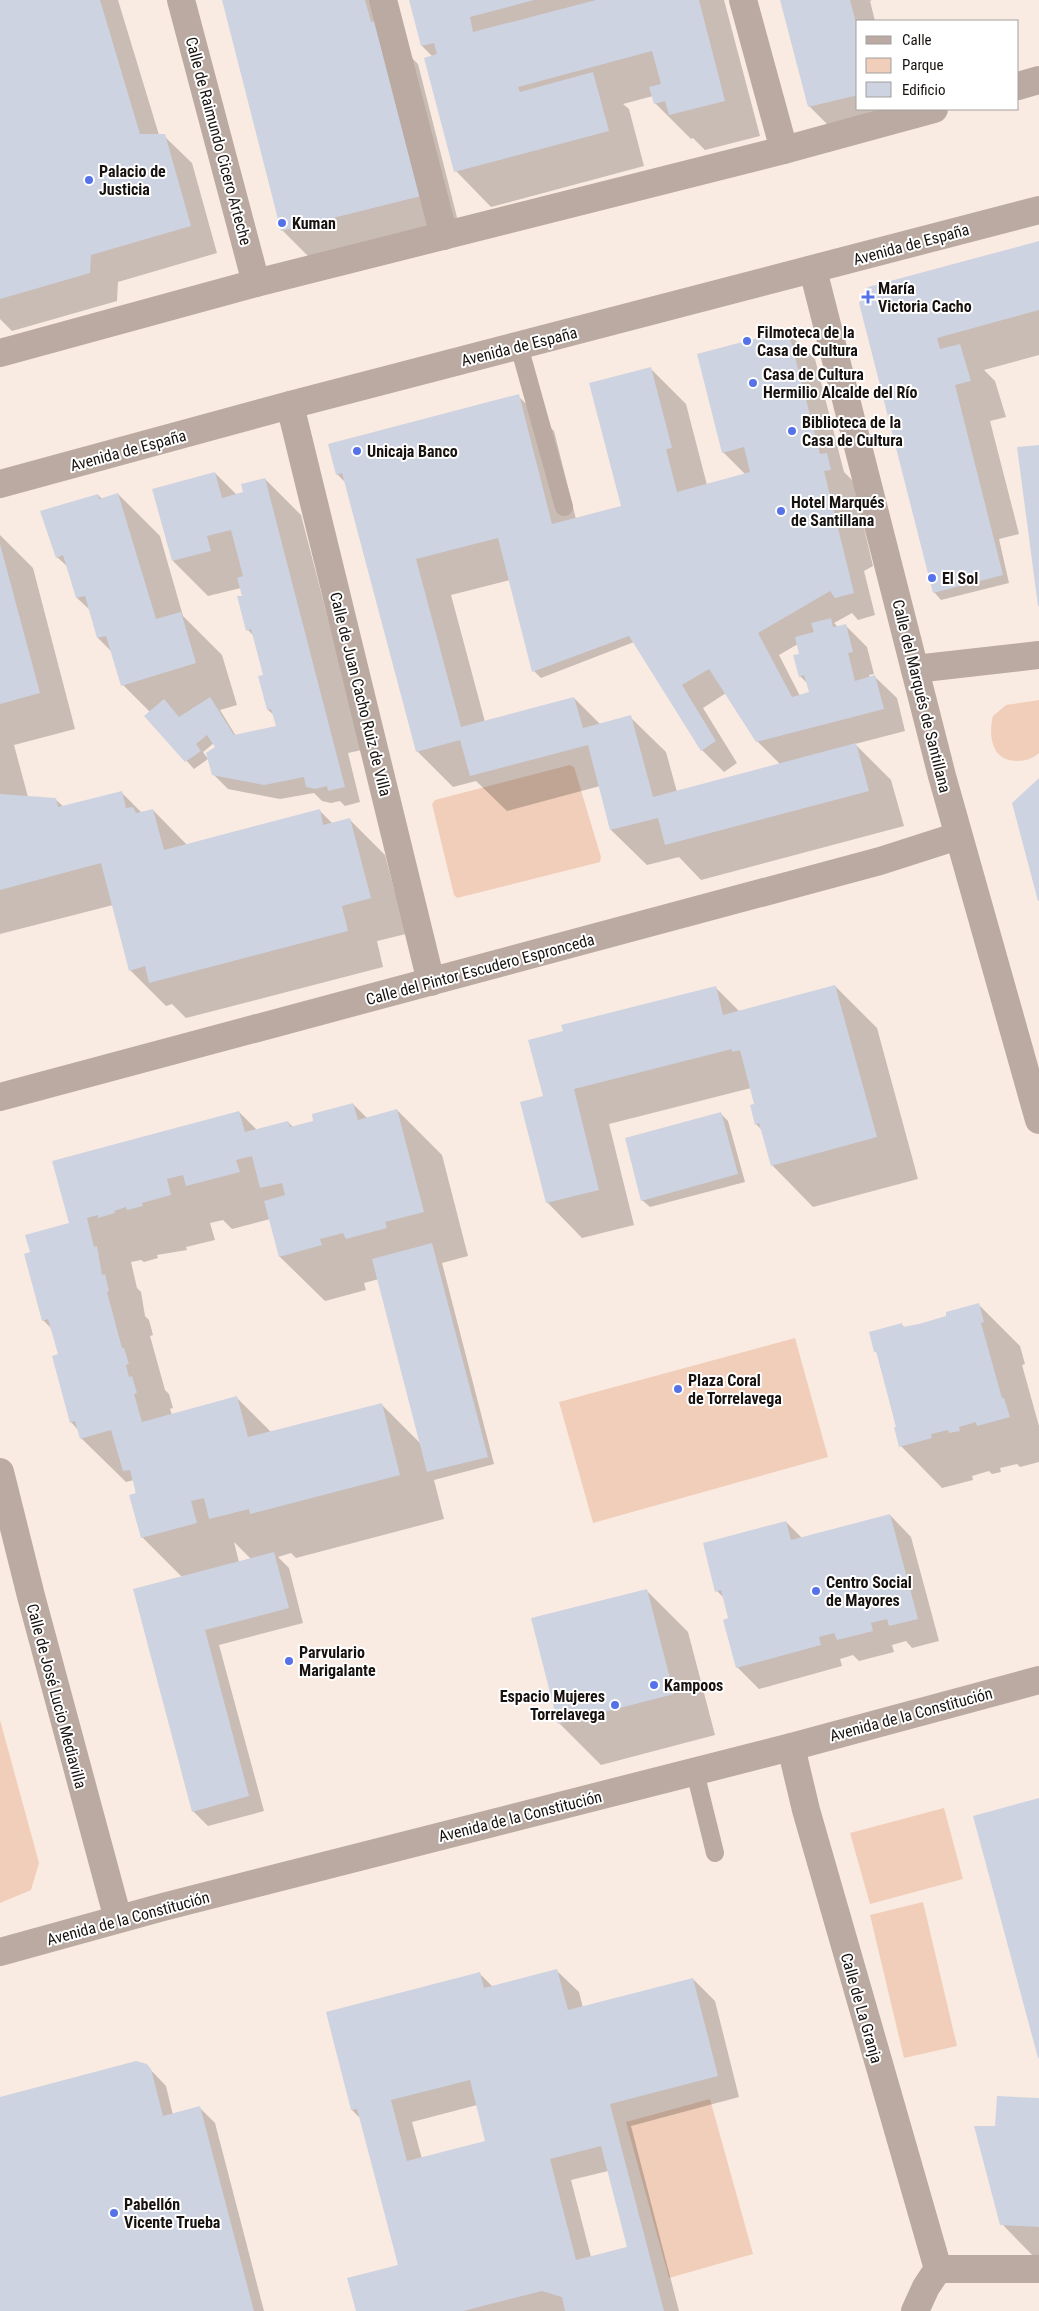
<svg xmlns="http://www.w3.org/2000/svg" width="1039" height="2311" viewBox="0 0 1039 2311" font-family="'Roboto Condensed',sans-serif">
  <rect width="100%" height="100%" fill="#faebe2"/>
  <g fill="#f1ceb9">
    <path d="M1039 700V753C1029 763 1005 765 996 751 990 741 990 727 993 716L1006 705Z"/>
    <path d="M570 765 574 767 601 857 600 862 457 898 454 895 432 804 435 800Z"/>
    <path d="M795 1338 828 1457 593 1523 559 1402Z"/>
    <path d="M0 1720 39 1863 31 1890 0 1903Z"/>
    <path d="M944 1808 963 1879 870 1904 850 1833Z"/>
    <path d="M923 1902 957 2046 904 2058 870 1915Z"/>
    <path d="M710 2099 753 2254 669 2278 626 2122Z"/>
  </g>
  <g fill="#0003" fill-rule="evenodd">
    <path d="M0 0H118L159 135 164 136 192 163 217 253 118 282 117 301 12 331 0 319Z"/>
    <path d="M223 0H395L409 55 418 64 462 237 324 272 282 230Z"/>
    <path d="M411 0H724L760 136 705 150 693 138 691 139 655 103 653 96 623 104 629 109 644 166 491 207 456 171 433 57 422 46Z"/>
    <path d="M782 0H872L870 1 875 21H858V109H898L837 134 810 107Z"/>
    <path d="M1039 243V355L984 370 995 381 1006 417 990 421 1019 534 999 539 1009 583 941 600 934 592 877 364Z"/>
    <path d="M787 332 815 359 844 472 862 490 866 505 859 507 873 566 864 571 875 615 858 620 852 613 834 623 838 627 845 625 867 647 874 674 869 675 870 678 875 677 897 698 905 731 855 744 891 780 904 826 701 880 679 857 647 865 611 830 600 786 507 811 476 781 453 787 417 751 346 483 337 474 518 396 554 431 576 519 624 507 650 368 686 404 707 485 746 475 723 452ZM510 580 534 671 541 678 634 642 702 750 724 772 737 763 703 708 726 693 757 741 780 764 677 792 666 752 630 717 601 725 574 698 485 722 451 595ZM798 644 800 655V676L808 684 810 693 800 696 779 655Z"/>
    <path d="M215 473 237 495 245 493 265 479 301 515 362 750 348 753 360 802 345 806 340 801 331 803 322 801 314 793 280 799 228 789 213 774 217 747 214 743 203 752 208 759 194 769 146 716 150 712 123 685 112 652 98 638 90 610 77 598 69 568 57 557 98 495 102 499 118 494 160 536 183 616 222 655 237 705 220 710 236 736 278 727 275 716 268 710 264 675 254 636 248 630 241 588 208 596 173 561Z"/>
    <path d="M0 535 33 568 75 729 14 745 28 797 55 799 64 807 121 792 142 813 153 810 187 845 319 810 333 824 349 819 385 855 406 934 377 941 383 967 186 1018 172 1004 166 1006 130 970 113 905 0 934Z"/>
    <path d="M835 986 877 1028 918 1179 813 1207 772 1165 763 1131 756 1124 755 1105 751 1088 609 1124 634 1225 582 1238 547 1202 544 1097 715 987 740 1012Z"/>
    <path d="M353 1104 367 1118 397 1110 442 1155 468 1256 442 1263 494 1464 434 1480 444 1519 296 1558 291 1553 278 1557 289 1568 303 1623 219 1645 264 1811 208 1826 193 1811 182 1577 142 1537 134 1480 126 1482 81 1438 79 1431 71 1422 59 1355 52 1329 43 1320 31 1253 71 1224 239 1112 257 1130 288 1122 293 1127 315 1121ZM270 1219 280 1257 325 1301 366 1290 364 1283 379 1279 421 1444 382 1405 272 1433 236 1397 172 1415 170 1409 173 1408 169 1394 165 1390 150 1336 153 1335 149 1320 145 1316 141 1292 137 1288 131 1262 141 1260 144 1262 158 1258 157 1255 187 1250 186 1247 215 1240 210 1223 223 1220 232 1229ZM234 1542 251 1559 239 1562Z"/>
    <path d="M721 1114 728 1121 745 1182 650 1207 642 1200Z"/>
    <path d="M978 1304 1020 1346 1025 1364 1022 1365 1039 1426V1462L1020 1467 1017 1464 1000 1468 1001 1472 992 1474 989 1471 972 1476 973 1480 942 1488 901 1446 898 1427 878 1354 875 1351 901 1324 905 1328 948 1317Z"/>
    <path d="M890 1515 911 1537 939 1641 912 1648 906 1641 892 1645 894 1652 859 1661 853 1655 840 1659 842 1666 759 1689 737 1667 730 1619 724 1598 717 1591 786 1522 802 1538Z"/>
    <path d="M646 1590 688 1632 715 1735 601 1765 559 1723Z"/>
    <path d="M557 1971 579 1992 583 2008 693 1979 715 2001 739 2097 631 2126 679 2311H357L399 2266 361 2119 352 2110 327 2013 479 1973 493 1987ZM477 2105 487 2142 422 2159 412 2122ZM608 2171 628 2247 591 2257 571 2180Z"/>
    <path d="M146 2065 166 2086 173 2115 200 2108 215 2123 264 2311H0V2100Z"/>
    <path d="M1039 2100V2262L1002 2224 996 2128Z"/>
  </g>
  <g fill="#ced3e1" fill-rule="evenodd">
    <path d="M0 0H100L140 134H165L191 226 91 255 90 273 0 299Z"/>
    <path d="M222 0H365L371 22 377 21 421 196 281 231Z"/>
    <path d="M409 0H534L470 17 473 32 596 0H699L725 101 669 115 665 101 654 104 649 87 661 84 652 51 518 87 520 92 593 72 609 131 454 172 424 58 437 54 434 43 421 46Z"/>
    <path d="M780 0H850L858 30V95L808 107Z"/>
    <path d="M1039 241V310L937 338 940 349 960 344 971 381 955 385 1003 575 933 593 859 303 868 287Z"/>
    <path d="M788 330 820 454 827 453 831 470 824 471 854 593 835 598 830 591 758 633 792 697 809 692 804 675 799 677 793 655 799 654 795 637 814 632 811 623 831 618 833 627 846 624 853 652 848 653 855 681 875 675 884 709 756 742 709 669 682 685 716 741 701 751 629 636 532 672 498 538 416 559 461 727 574 697 583 728 631 715 653 797 856 743 869 791 665 845 658 818 610 830 588 745 470 776 460 740 416 752 342 473 336 475 328 444 519 394 552 524 621 506 589 383 651 367 672 448 666 449 677 492 750 472 744 447 722 453 697 354Z"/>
    <path d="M1039 445V606H1038L1017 447Z"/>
    <path d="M215 472 222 498 243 492 241 484 265 478 345 787 328 791 327 786 315 789 306 787 304 777 264 785 212 775 206 753 215 747 207 735 196 744 201 751 185 762 144 716 164 699 179 717 210 697 234 735 276 726 271 709 267 710 258 676 263 675 251 629 246 631 237 596H242L237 578 243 576 231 530 207 536 211 551 172 561 152 489Z"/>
    <path d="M118 493 156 619 181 612 196 663 121 686 106 636 97 638 85 596 76 598 63 555 56 558 40 511 98 494 99 499Z"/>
    <path d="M0 544 40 693 0 704Z"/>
    <path d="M1039 778V901H1038L1012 803Z"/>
    <path d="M122 791 126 808 133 807 136 813 153 809 164 850 320 809 323 825 350 818 371 898 342 906 348 931 149 983 145 966 129 971 101 863 0 890V794L56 798 58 807Z"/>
    <path d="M835 985 877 1137 771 1166 759 1123 755 1125 750 1105 754 1104 740 1050 732 1052V1049L574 1089 599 1190 546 1203 520 1102 543 1096 528 1040 563 1031 561 1025 716 986 723 1015Z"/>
    <path d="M353 1103 358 1120 397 1109 424 1212 385 1222 387 1228 346 1239 343 1233 320 1239 322 1245 279 1257 264 1201 285 1195 282 1183 260 1188 252 1156 236 1160 240 1172 186 1186 183 1175 167 1179 171 1195 142 1203 143 1206 127 1210 126 1207 114 1211 115 1213 98 1218V1215L87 1218 94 1247 97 1246 102 1275 105 1274 109 1291 107 1292 122 1348H124L129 1364 126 1365 129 1377 132 1376 137 1393 134 1394 142 1422 237 1396 248 1437 382 1403 400 1475 250 1514 249 1509 209 1519 204 1498 191 1501 197 1523 141 1538 129 1495 136 1493 130 1470 123 1471 111 1430 80 1439 75 1421 70 1423 52 1356 58 1354 48 1319 42 1321 24 1254 30 1252 25 1235 69 1223 52 1161 239 1111 245 1132 288 1121 290 1127 313 1121 312 1114Z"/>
    <path d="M721 1112 738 1174 641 1201 625 1138Z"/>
    <path d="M432 1243 488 1457 427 1472 372 1259Z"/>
    <path d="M979 1303 984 1322 981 1323 1002 1398H1004L1010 1417 977 1426 976 1422 959 1427 960 1431 949 1433 948 1430 931 1434 932 1438 899 1447 894 1427H896L876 1351 874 1352 869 1332 902 1323 903 1327 919 1324 946 1316V1312Z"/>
    <path d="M890 1514 918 1619 889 1626 887 1619 871 1623 873 1631 837 1640 834 1633 819 1637 821 1645 736 1668 723 1620 728 1618 721 1590 715 1592 703 1543 786 1521 791 1540Z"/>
    <path d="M274 1552 289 1608 205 1630 249 1796 192 1812 133 1589Z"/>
    <path d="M647 1589 674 1694 558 1724 531 1618Z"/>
    <path d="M1039 1798V2058H1038L973 1816Z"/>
    <path d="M557 1969 568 2010 693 1978 718 2076 610 2104 664 2311H565L562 2297 542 2291 463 2311H356L347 2278 398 2265 357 2109 351 2110 326 2012 480 1972 484 1988ZM470 2080 485 2141 407 2161 391 2100ZM601 2146 627 2247 576 2260 550 2159Z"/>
    <path d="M136 2061 147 2064 151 2069 163 2116 200 2106 254 2311H0V2097Z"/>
    <path d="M997 2096 1039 2098V2227L1000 2225 974 2126H995Z"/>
  </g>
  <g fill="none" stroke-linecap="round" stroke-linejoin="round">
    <g stroke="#baaaa1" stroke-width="18">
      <path d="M519 346 564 507"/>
      <path d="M695 1772 715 1853"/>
    </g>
    <g stroke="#baaaa1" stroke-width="28">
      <path d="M181 0 256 283"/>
      <path d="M383 0 444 236"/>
      <path d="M743 0 784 150"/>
      <path d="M1018 86 1039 80"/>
      <path d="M813 270 942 776 1039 1120"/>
      <path d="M0 353 256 283 784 150 934 109"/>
      <path d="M290 405 431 982"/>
      <path d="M0 484 290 405 1039 210"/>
      <path d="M915 669 1039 655"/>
      <path d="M0 1097 880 861 958 836"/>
      <path d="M0 1472 31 1596 118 1919"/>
      <path d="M791 1747 806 1810 938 2269"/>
      <path d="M0 1952 163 1907 791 1747 1039 1680"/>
      <path d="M938 2269H1039"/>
      <path d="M915 2311 926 2287 938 2269"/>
    </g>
  </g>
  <g fill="#5672e8" stroke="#fff" stroke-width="2">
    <circle cx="89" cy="180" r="5"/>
    <circle cx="282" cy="223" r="5"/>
    <path d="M865.5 289.5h5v5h5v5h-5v5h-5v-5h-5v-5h5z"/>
    <circle cx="747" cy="341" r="5"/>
    <circle cx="753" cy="383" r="5"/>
    <circle cx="792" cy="431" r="5"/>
    <circle cx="357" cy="451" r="5"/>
    <circle cx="781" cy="511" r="5"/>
    <circle cx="932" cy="578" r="5"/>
    <circle cx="678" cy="1389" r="5"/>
    <circle cx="816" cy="1591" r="5"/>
    <circle cx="289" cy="1661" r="5"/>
    <circle cx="654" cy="1685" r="5"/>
    <circle cx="615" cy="1705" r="5"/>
    <circle cx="114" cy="2213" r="5"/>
  </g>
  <g text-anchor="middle" stroke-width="4" stroke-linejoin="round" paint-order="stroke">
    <g font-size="16" fill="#17120f" stroke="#fff">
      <text transform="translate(219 141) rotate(75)" y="6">Calle de Raimundo Cicero Arteche</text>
      <text transform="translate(911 244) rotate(-15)" y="6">Avenida de España</text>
      <text transform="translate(519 346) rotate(-14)" y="6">Avenida de España</text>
      <text transform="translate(128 450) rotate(-15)" y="6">Avenida de España</text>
      <text transform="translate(361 694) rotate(76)" y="6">Calle de Juan Cacho Ruiz de Villa</text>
      <text transform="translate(922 696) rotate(76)" y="6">Calle del Marqués de Santillana</text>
      <text transform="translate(480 969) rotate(-15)" y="6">Calle del Pintor Escudero Espronceda</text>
      <text transform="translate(57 1696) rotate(75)" y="6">Calle de José Lucio Mediavilla</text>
      <text transform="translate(911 1714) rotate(-15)" y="6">Avenida de la Constitución</text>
      <text transform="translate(520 1816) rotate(-14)" y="6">Avenida de la Constitución</text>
      <text transform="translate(128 1918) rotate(-15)" y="6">Avenida de la Constitución</text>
      <text transform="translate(862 2008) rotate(74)" y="6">Calle de La Granja</text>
    </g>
    <g font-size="16" font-weight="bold" fill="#17120f" stroke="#fff" text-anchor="start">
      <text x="99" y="177">Palacio de<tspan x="99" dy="18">Justicia</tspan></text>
      <text x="292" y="229">Kuman</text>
      <text x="878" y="294">María<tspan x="878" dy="18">Victoria Cacho</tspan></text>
      <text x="757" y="338">Filmoteca de la<tspan x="757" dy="18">Casa de Cultura</tspan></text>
      <text x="763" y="380">Casa de Cultura<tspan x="763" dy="18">Hermilio Alcalde del Río</tspan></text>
      <text x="802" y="428">Biblioteca de la<tspan x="802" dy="18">Casa de Cultura</tspan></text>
      <text x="367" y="457">Unicaja Banco</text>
      <text x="791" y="508">Hotel Marqués<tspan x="791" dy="18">de Santillana</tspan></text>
      <text x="942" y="584">El Sol</text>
      <text x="688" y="1386">Plaza Coral<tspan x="688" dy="18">de Torrelavega</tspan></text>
      <text x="826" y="1588">Centro Social<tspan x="826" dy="18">de Mayores</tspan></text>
      <text x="299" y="1658">Parvulario<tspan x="299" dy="18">Marigalante</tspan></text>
      <text x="664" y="1691">Kampoos</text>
      <text x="605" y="1702" text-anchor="end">Espacio Mujeres<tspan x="605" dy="18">Torrelavega</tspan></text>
      <text x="124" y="2210">Pabellón<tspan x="124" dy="18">Vicente Trueba</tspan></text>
    </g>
  </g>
  <rect x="856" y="20" width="162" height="90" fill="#ffffff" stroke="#a2a09f"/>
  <rect x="866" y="36" width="25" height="8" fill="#baaaa1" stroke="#a2a09f"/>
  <text x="902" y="45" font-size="15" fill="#17120f">Calle</text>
  <rect x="866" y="58" width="25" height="15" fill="#f1ceb9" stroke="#a2a09f"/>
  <text x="902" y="70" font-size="15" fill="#17120f">Parque</text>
  <rect x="866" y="82" width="25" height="15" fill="#ced3e1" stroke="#a2a09f"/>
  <text x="902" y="95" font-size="15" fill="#17120f">Edificio</text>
</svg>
